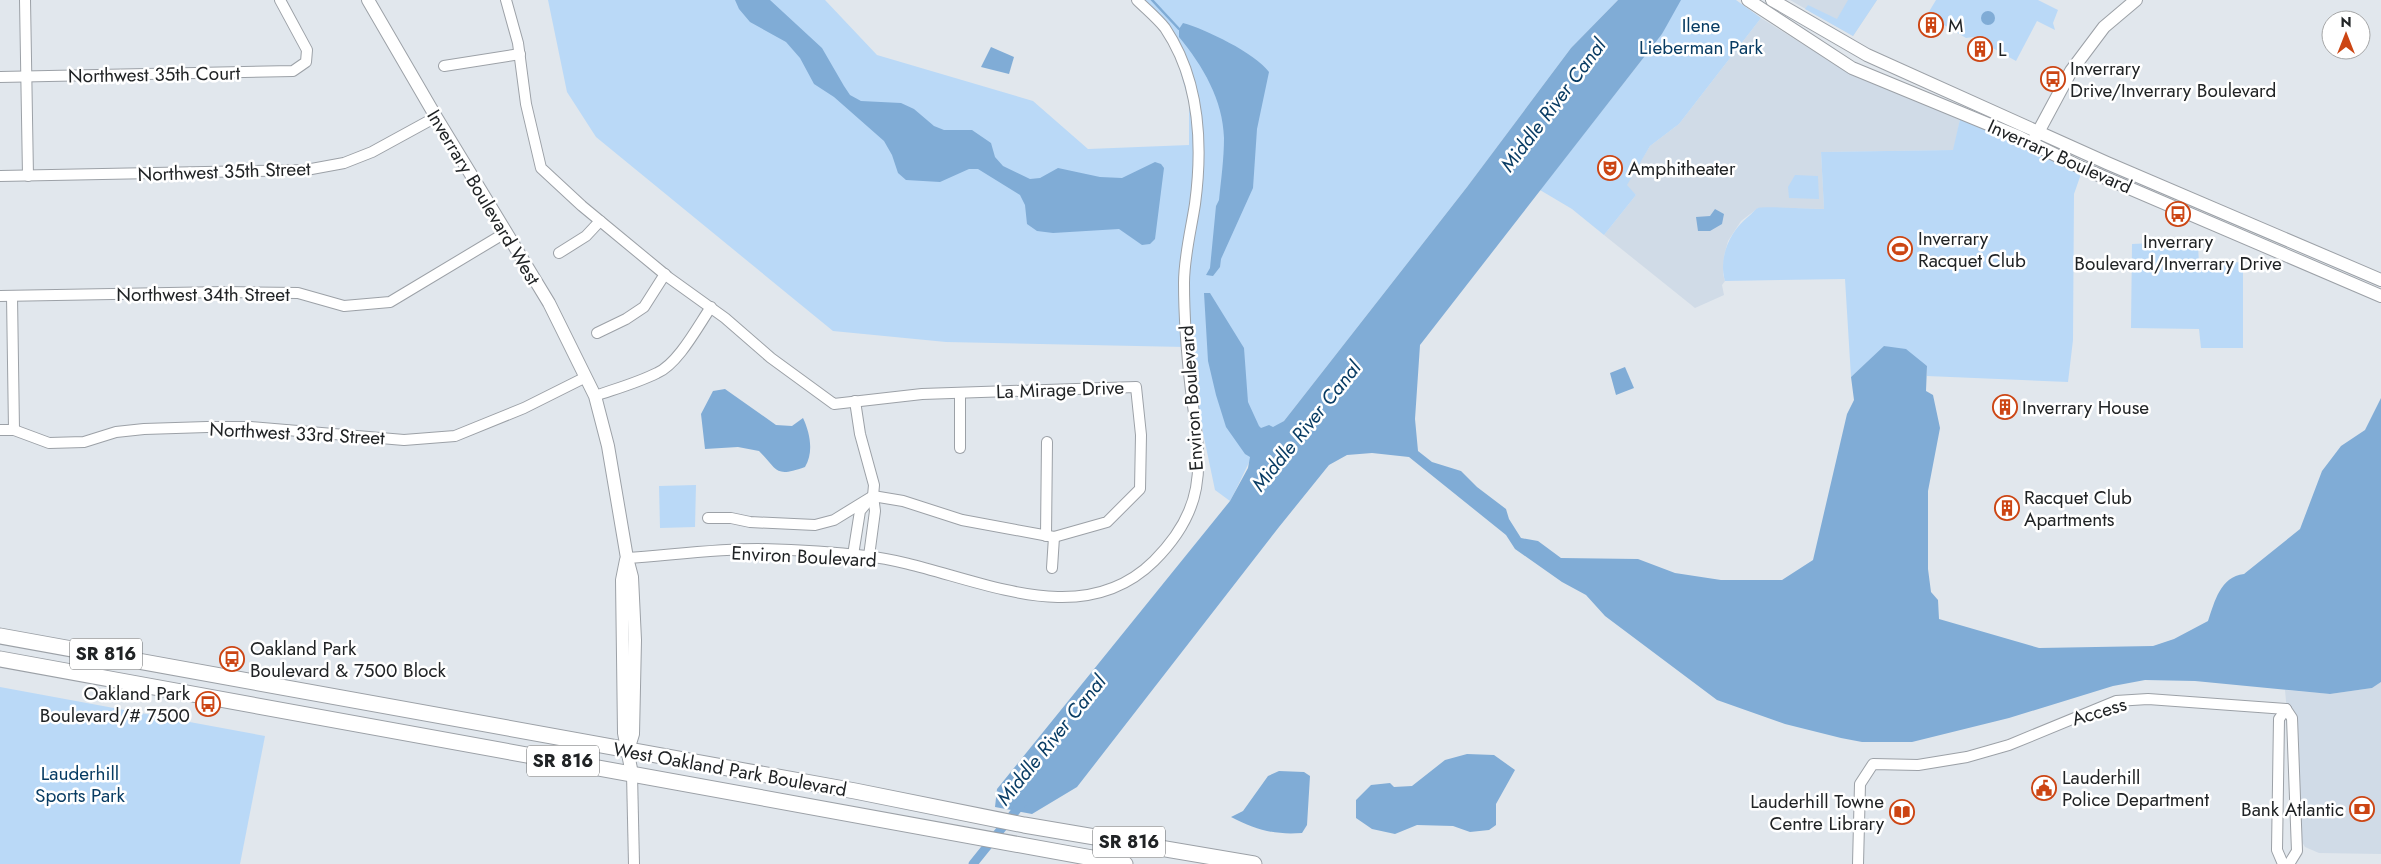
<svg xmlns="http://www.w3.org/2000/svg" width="2381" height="864" viewBox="0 0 2381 864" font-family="Jost,sans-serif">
  <rect width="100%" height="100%" fill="#e1e7ed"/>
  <g fill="#d0dbe7">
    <path d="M1790 0H1877L1853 36Z"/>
    <path d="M1761 18 1849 73 1960 119 1954 150 1821 152 1824 209 1758 208 1741 221 1728 241 1724 256 1723 274 1725 281 1722 285 1724 295 1695 308 1604 235 1636 195 1626 185 1650 146 1679 124Z"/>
    <path d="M2381 682V854L2319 853 2305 847 2298 836 2285 690 2330 694 2372 688Z"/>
  </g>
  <g fill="#bad9f7">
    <path d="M548 0H825L877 55 1033 101 1088 149 1189 145V102L1167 26 1134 0H1618L1571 48 1467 187 1284 421C1255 438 1246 473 1230 501L1215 490 1185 347 946 342 833 331 596 137 567 92Z"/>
    <path d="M1678 0H1736L1761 18 1679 124 1650 146 1627 185 1636 195 1604 235 1572 209 1540 190 1662 34Z"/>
    <path d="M1848 0H1877L1853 36 1805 9 1808 5 1837 19Z"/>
    <path d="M1936 0H2038L2058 10 2053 23 2055 30 2037 21 2016 61 1973 37 1966 38 1927 15Z"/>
    <path d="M1960 119 2014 141 2081 174 2074 194 2073 340 2068 382 1927 376V366L1885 346 1851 377 1845 279 1725 281C1718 257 1730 231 1749 216 1752 214 1755 209 1758 208 1765 206 1813 209 1824 209L1821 152 1953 150Z"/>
    <path d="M1795 175 1818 176 1819 199 1789 198 1788 187Z"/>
    <path d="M2154 243 2198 245 2199 264 2243 262V348H2201L2199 329 2131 328 2132 244Z"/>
    <path d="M696 485 695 527 660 528 659 486Z"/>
    <path d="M0 687 265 736 240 864H0Z"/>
  </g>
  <g fill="#80acd6">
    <path d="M735 0H770L822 48 844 86 850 95 861 101 901 103 914 109 934 126 944 130H972L991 143 995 157 1003 166 1030 179 1040 178 1058 168 1100 177 1122 178 1155 162 1161 164 1164 168 1155 239 1150 244 1142 245 1119 229 1053 233 1037 231 1027 224 1025 205 1020 195 978 169H969L940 182 906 180 898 173 892 155 884 141 834 97 814 84 800 58 786 42 750 22 739 9Z"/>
    <path d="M1618 0H1681L1662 34 1420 345 1415 419 1418 451 1432 462 1461 471 1477 487 1506 509 1509 519 1521 538 1538 541 1561 558 1638 559 1675 573 1721 580H1782L1813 560 1847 414 1854 400 1851 377 1884 346 1906 349 1927 366 1926 391 1933 395 1940 428 1928 491V569L1931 592 1938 600 1939 619 2039 648 2153 646 2174 639 2208 621C2215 601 2220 577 2244 574L2300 529 2322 471 2341 446 2365 430 2381 398V682L2372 688 2330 694 2195 681 2145 680 2113 686 2009 718 1912 742H1862L1841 738 1785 724 1717 700 1605 616 1586 595 1562 582 1515 549 1506 535 1409 457 1372 453 1347 455 1329 465 1279 527 1077 787 1032 814 995 807 997 789 1230 501 1248 468 1250 457 1245 454 1226 427 1216 395 1208 361 1204 293H1210L1244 348 1248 402 1259 426 1261 428 1269 425 1273 427 1284 421 1467 187 1571 48Z"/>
    <circle cx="1988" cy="18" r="7"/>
    <path d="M1183 23C1205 29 1255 53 1269 72L1257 129 1253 188 1221 259 1220 267 1213 276 1206 275 1210 268 1216 206 1219 200C1221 180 1224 159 1224 138 1223 100 1203 66 1179 37V29Z"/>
    <path d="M991 47 1014 57 1009 74 981 67Z"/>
    <path d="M1715 209 1724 214 1722 224 1710 231H1698L1696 217 1710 216Z"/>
    <path d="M1625 367 1634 388 1616 395 1610 373Z"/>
    <path d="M725 389 776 425 792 426 803 418C810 433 814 452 805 467 774 478 778 470 759 451L738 447 705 449 701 414 713 391Z"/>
    <path d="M1467 754 1494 755 1515 770 1496 804V825L1489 830 1470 832 1453 826 1417 825 1395 834 1372 829 1356 818V800L1371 785 1390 783 1394 787 1412 786 1445 760Z"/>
    <path d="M1279 771 1304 772 1310 776 1307 825 1302 833C1274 835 1256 830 1231 817L1243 811 1268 776Z"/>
  </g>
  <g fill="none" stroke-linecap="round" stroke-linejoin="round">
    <path stroke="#80acd6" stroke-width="2.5" d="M1152 0 1179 29"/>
    <path stroke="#80acd6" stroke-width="9" d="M973 864 1023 802"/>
    <defs>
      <g id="minor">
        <path d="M25 0 28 176"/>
        <path d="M506 0 518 43 526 104 541 168 582 206 668 277 725 318 771 358 834 404 922 394 1136 387 1141 435 1140 489 1107 522 1054 537 962 520 903 501 873 496 834 520 815 525 750 522 731 518H708"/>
        <path d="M444 66 520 54"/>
        <path d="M0 77 293 71 306 62 307 50 280 0"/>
        <path d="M0 176 306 170 344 163 372 152 436 117"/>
        <path d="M559 253 586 236 600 221"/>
        <path d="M0 296 225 292 298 293 344 306 390 302 505 233"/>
        <path d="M12 296 14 430"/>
        <path d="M597 333 626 319 644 307 665 274"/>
        <path d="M595 396C615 389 637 383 657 373 678 364 698 326 711 307"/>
        <path d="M855 401 860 434 874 485 873 496 875 511 869 556"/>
        <path d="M0 430H14L49 443 84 442 116 432 144 429 207 427H251L404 440 455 436 524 408 586 377"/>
        <path d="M960 448V393"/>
        <path d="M1046 536 1047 442"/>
        <path d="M853 555 860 511 870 499"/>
        <path d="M627 558C670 555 715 549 758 549 794 550 831 552 866 556 959 566 1074 640 1154 561 1174 541 1191 516 1196 488 1202 456 1195 423 1191 391 1187 356 1184 319 1184 283 1184 257 1191 230 1195 204 1203 144 1200 80 1165 28 1157 18 1146 9 1137 0"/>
        <path d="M1052 568 1054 537"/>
        <path d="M2286 709 2292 718 2297 851 2289 864"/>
        <path d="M632 774 634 864"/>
        <path d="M1858 864 1860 784 1873 764 1918 765 1967 757 2009 745 2116 701 2148 699 2286 709"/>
        <path d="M2283 864 2277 850 2279 719 2286 709"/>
      </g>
      <g id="tertiary">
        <path d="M368 0 436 117 549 303 595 396 608 446 627 558 632 577 635 640 633 734 628 750"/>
        <path d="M1748 0 1852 68 2017 136 2080 167 2381 296"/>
        <path d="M1772 0 1867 55 2107 163 2381 280"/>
        <path d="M2035 138 2071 71 2104 27 2136 0"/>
        <path d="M626 560 622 580 624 733 632 774"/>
      </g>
      <g id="primary">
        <path d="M0 636 855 791 1024 825 1254 864"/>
        <path d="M0 659 1125 864"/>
      </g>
    </defs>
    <use href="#minor" stroke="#9ca1a7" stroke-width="12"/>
    <use href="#tertiary" stroke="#9ca1a7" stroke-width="14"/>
    <use href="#primary" stroke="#9ca1a7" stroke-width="17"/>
    <use href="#minor" stroke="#fff" stroke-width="10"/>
    <use href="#tertiary" stroke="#fff" stroke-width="12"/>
    <use href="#primary" stroke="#fff" stroke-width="15"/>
  </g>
  <defs>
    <symbol id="building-ring" viewBox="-11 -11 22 22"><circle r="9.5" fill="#fff" stroke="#cc4513" stroke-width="1.5"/><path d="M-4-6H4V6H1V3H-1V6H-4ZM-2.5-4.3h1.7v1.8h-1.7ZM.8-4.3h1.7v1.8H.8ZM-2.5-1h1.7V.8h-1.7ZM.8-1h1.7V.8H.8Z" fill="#cc4513"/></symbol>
    <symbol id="bus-ring" viewBox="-11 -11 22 22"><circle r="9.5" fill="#fff" stroke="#cc4513" stroke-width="1.5"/><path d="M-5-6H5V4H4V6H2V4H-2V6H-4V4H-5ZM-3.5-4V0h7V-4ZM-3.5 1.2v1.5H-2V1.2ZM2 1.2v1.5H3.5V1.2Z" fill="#cc4513"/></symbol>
    <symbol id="theatre-ring" viewBox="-11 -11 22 22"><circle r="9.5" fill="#fff" stroke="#cc4513" stroke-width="1.5"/><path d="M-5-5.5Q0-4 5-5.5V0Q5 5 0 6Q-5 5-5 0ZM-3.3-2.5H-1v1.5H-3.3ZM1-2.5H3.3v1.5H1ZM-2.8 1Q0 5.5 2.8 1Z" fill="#cc4513"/></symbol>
    <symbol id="stadium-ring" viewBox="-11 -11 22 22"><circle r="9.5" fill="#fff" stroke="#cc4513" stroke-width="1.5"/><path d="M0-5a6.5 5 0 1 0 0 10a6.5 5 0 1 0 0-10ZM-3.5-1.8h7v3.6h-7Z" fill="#cc4513"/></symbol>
    <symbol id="civic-ring" viewBox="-11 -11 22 22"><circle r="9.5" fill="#fff" stroke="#cc4513" stroke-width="1.5"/><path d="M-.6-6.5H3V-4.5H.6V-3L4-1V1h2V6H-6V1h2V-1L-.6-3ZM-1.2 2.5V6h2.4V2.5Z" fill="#cc4513"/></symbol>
    <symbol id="bank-ring" viewBox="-11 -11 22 22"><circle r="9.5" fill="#fff" stroke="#cc4513" stroke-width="1.5"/><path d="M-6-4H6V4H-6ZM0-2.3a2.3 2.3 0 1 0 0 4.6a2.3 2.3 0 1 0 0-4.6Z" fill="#cc4513"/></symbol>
    <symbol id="library-ring" viewBox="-11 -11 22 22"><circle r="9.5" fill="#fff" stroke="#cc4513" stroke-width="1.5"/><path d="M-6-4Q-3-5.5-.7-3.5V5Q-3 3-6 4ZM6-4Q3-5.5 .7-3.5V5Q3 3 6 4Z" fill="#cc4513"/></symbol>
  </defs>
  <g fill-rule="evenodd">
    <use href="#building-ring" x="1917" y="11" width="28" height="28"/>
    <use href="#building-ring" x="1966" y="35" width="28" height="28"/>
    <use href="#bus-ring" x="2039" y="65" width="28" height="28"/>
    <use href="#theatre-ring" x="1596" y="154" width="28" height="28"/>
    <use href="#bus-ring" x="2164" y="200" width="28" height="28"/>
    <use href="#stadium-ring" x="1886" y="235" width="28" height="28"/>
    <use href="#building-ring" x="1991" y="393" width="28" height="28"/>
    <use href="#building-ring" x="1993" y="494" width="28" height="28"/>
    <use href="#bus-ring" x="218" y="645" width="28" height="28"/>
    <use href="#bus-ring" x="194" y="690" width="28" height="28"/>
    <use href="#civic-ring" x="2030" y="774" width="28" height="28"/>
    <use href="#bank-ring" x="2348" y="795" width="28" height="28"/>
    <use href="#library-ring" x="1888" y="798" width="28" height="28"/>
  </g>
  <g text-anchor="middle" stroke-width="5" stroke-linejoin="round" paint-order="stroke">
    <g fill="#fff" stroke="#636566" stroke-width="1">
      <rect x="70" y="638.5" width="72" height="31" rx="4"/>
      <rect x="527" y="745.5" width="72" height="31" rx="4"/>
      <rect x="1093" y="826.5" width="72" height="31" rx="4"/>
    </g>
    <g font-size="18" font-weight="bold" fill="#202325">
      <text x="106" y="660">SR 816</text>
      <text x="563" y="767">SR 816</text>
      <text x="1129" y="848">SR 816</text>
    </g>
    <g font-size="19" fill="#083c63" stroke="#fff">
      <text x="1701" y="32">Ilene<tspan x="1701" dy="22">Lieberman Park</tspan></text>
      <text x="80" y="780">Lauderhill<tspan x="80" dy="22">Sports Park</tspan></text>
    </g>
    <g font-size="19" fill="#202325" stroke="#fff" text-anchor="start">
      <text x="1948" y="32">M</text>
      <text x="1998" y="56">L</text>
      <text x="2070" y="75">Inverrary<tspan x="2070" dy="22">Drive/Inverrary Boulevard</tspan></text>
      <text x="1628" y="175">Amphitheater</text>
      <text x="1918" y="245">Inverrary<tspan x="1918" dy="22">Racquet Club</tspan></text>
      <text x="2178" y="248" text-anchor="middle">Inverrary<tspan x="2178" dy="22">Boulevard/Inverrary Drive</tspan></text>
      <text x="2022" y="414">Inverrary House</text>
      <text x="2024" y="504">Racquet Club<tspan x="2024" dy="22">Apartments</tspan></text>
      <text x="250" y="655">Oakland Park<tspan x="250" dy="22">Boulevard &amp; 7500 Block</tspan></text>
      <text x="190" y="700" text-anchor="end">Oakland Park<tspan x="190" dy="22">Boulevard/# 7500</tspan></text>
      <text x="2062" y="784">Lauderhill<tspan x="2062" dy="22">Police Department</tspan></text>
      <text x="1884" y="808" text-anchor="end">Lauderhill Towne<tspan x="1884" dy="22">Centre Library</tspan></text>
      <text x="2344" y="816" text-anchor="end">Bank Atlantic</text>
    </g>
    <g font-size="19" fill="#202325" stroke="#fff">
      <text transform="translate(154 74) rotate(-1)" y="7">Northwest 35th Court</text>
      <text transform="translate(2060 156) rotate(24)" y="7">Inverrary Boulevard</text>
      <text transform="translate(224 171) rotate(-2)" y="7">Northwest 35th Street</text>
      <text transform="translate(484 197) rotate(59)" y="7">Inverrary Boulevard West</text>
      <text x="203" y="301">Northwest 34th Street</text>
      <text transform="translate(1060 389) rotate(-2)" y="7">La Mirage Drive</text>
      <text transform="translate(1191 398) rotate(-94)" y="7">Environ Boulevard</text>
      <text transform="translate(297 433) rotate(3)" y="7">Northwest 33rd Street</text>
      <text transform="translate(804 556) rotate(3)" y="7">Environ Boulevard</text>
      <text transform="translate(2099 711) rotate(-17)" y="7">Access</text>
      <text transform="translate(730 769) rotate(10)" y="7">West Oakland Park Boulevard</text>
    </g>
    <g font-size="20" font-style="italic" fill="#093c64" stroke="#fff">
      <text transform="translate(1553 105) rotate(-53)" y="7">Middle River Canal</text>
      <text transform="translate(1306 426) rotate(-51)" y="7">Middle River Canal</text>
      <text transform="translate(1051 740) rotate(-51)" y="7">Middle River Canal</text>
    </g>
  </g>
  <g transform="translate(2346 35)"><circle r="24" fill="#ffffff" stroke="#a6a7a8"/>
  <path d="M0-4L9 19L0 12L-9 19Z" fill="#cc4513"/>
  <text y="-8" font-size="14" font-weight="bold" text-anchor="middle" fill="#202325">N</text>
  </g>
</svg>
